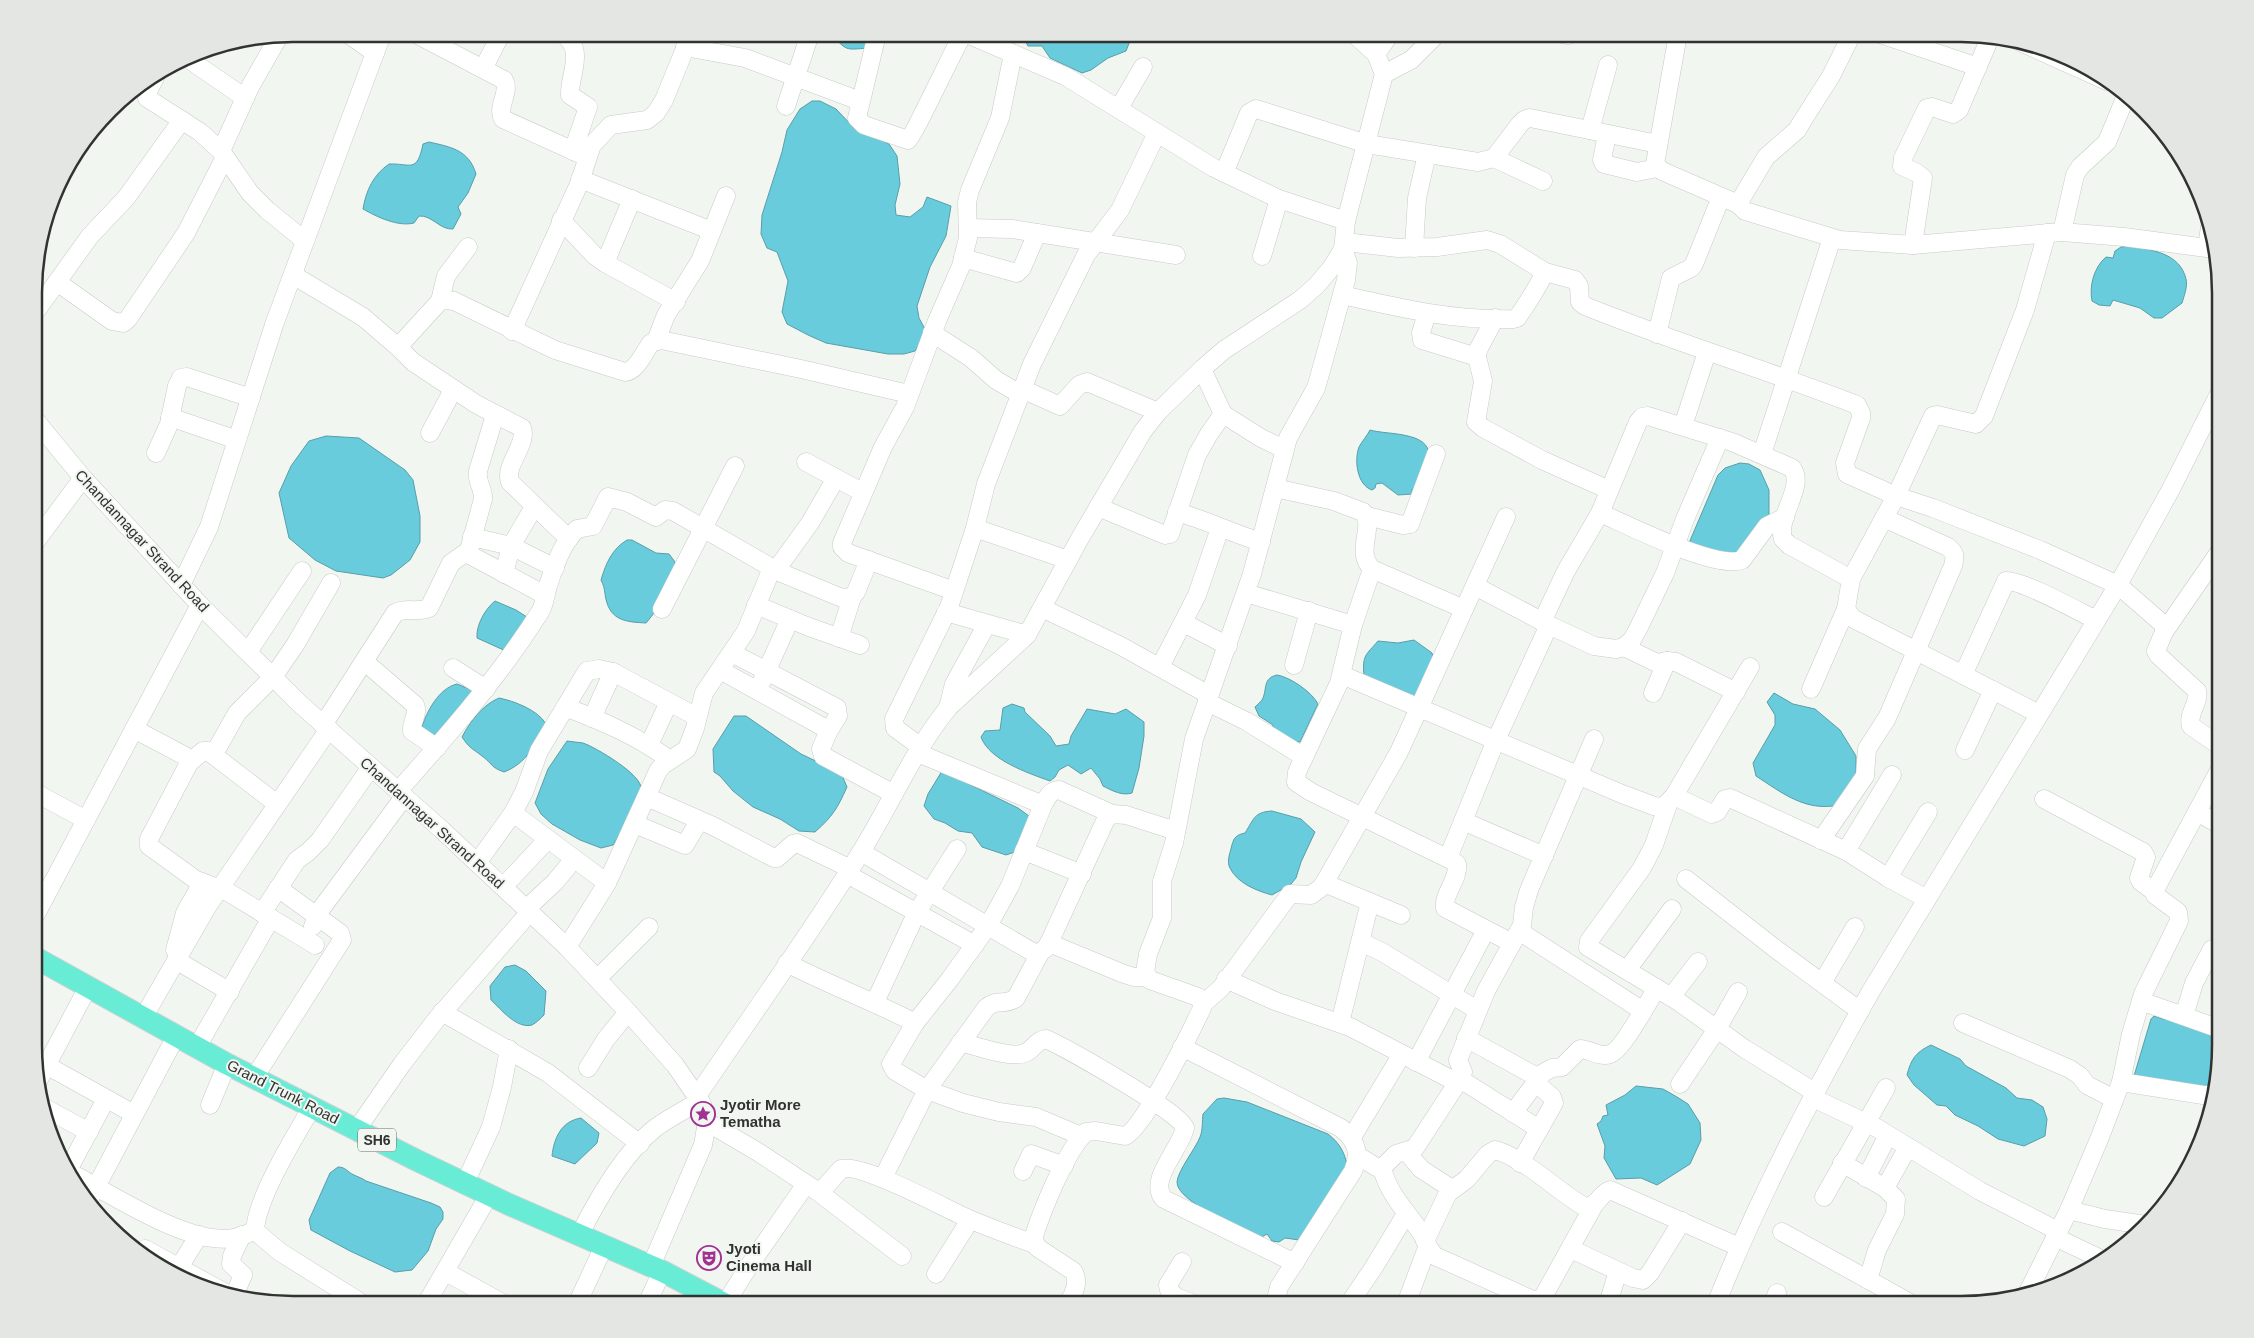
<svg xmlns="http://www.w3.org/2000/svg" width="2254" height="1338" viewBox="0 0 2254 1338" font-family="Arial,sans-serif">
  <rect width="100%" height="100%" fill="#f2f6f1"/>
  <g fill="#68ccdc" stroke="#589ea9">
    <path d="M831 34H874L868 48C845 50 847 51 831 34Z"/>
    <path d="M1021 34H1132V36L1126 51 1108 58 1091 70 1082 73 1050 58 1042 46H1028Z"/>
    <path d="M812 101H820L836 109 856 130 866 132 889 144 897 156 900 184 895 205 896 215 910 217 923 207 927 197 951 206 946 236 930 267 917 306 919 318 925 329 921 342 915 351 904 354H888L826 343 808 335 787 324 782 312 788 281 777 252 767 248 761 234 762 215 782 152 787 130 800 109Z"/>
    <path d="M429 142C451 147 469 150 476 174L468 193 458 207 461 214 453 229C440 230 432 215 419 216L414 223C398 227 377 217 363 209 366 191 373 175 389 164 410 163 417 174 423 144Z"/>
    <path d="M2129 246C2152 250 2180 253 2186 279 2188 286 2184 296 2182 303L2162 318H2154L2140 308 2113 300 2110 306 2099 305 2092 301C2089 286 2094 267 2106 257L2113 258 2115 251 2121 247Z"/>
    <path d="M1370 430C1386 435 1430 431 1429 456 1429 466 1421 480 1417 489H1412V494L1398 495 1382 483 1376 484 1375 488 1372 490C1357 485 1354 460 1359 447 1362 441 1367 436 1370 430Z"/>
    <path d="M326 436 359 438 405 470 413 480 420 516V542L410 560 391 575 383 578 336 571 315 560 289 538 279 493 291 466 309 441Z"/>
    <path d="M1740 463 1749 464 1760 470 1769 490V517L1738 557 1689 543 1718 475 1725 468Z"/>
    <path d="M627 540H632L656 553 669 554 675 562C674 583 660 607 646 623 630 622 613 622 607 603 604 594 606 590 601 580 606 563 612 549 627 540Z"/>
    <path d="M495 601 516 610 530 619 508 652 477 638C476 625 485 609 495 601Z"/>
    <path d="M1414 640 1432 653 1435 665 1416 702 1364 676C1362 655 1366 655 1378 641L1398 643Z"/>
    <path d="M1277 675C1290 677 1312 692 1318 704L1300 742H1293L1273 732V725L1259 716 1255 707C1257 705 1262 701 1263 698 1267 688 1263 678 1277 675Z"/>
    <path d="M457 684 477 692 437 744 421 730C426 712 439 688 457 684Z"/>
    <path d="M1774 693 1793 704 1815 709 1840 730 1856 756V774L1838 805C1806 812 1782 793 1756 776L1753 763 1775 725V715L1767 702Z"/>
    <path d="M499 698C514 701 538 710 546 724 535 745 527 763 504 772 490 767 493 764 482 756 472 748 470 749 462 737 470 722 482 705 499 698Z"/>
    <path d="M1012 704 1024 708 1025 712 1050 736 1056 746 1069 744 1071 736 1087 709 1115 714 1126 709 1144 722V736L1139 768 1132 793C1122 796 1113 791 1103 786L1100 779 1091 768 1081 774 1068 765 1059 770 1055 777 1050 781C1028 773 989 760 981 737L985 731 1000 730 1003 708Z"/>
    <path d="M734 716H746L801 754 841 773 847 787C837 809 833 816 815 832L799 831 780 819 753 807 733 791 720 776 714 772 713 749Z"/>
    <path d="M567 741C572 742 578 742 583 743 595 747 643 775 641 789 637 809 623 828 613 845L601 848 580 840 552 824 541 814 535 803 548 769Z"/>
    <path d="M942 771 1018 808 1033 819 1018 851 1006 855 982 847 972 833 958 831 945 823 934 819 924 806 928 794Z"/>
    <path d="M1272 811 1301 819 1315 832 1301 862 1296 878 1291 884 1272 895C1257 891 1237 883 1230 868 1227 863 1229 855 1231 849 1233 839 1235 835 1245 833 1254 819 1254 812 1272 811Z"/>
    <path d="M515 965 526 971 546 991 544 1015C541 1018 536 1023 532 1025 516 1029 501 1009 491 1000L490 986 505 967Z"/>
    <path d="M2154 1016 2163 1019H2171L2220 1035V1062L2214 1091 2134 1076 2151 1019Z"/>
    <path d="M1931 1045 1960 1059 1966 1066 2006 1088 2017 1098 2032 1100 2043 1107 2047 1119 2045 1136 2024 1146 1998 1139 1978 1126 1955 1115 1946 1106 1937 1105 1914 1085 1907 1075C1911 1059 1916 1052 1931 1045Z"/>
    <path d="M1636 1086 1663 1089 1677 1097 1688 1104 1700 1123 1701 1140 1690 1164 1657 1185 1641 1178 1616 1179 1604 1158 1605 1146 1597 1124 1601 1121 1603 1116 1608 1115 1606 1105 1625 1095Z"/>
    <path d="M1224 1098 1247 1102 1328 1134C1341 1144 1346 1155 1348 1171L1299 1240 1285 1238 1279 1242 1272 1241 1267 1234 1258 1239C1243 1230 1176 1201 1177 1182 1178 1170 1196 1148 1200 1137 1203 1130 1202 1121 1203 1114L1217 1099Z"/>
    <path d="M581 1118 599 1133 597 1143 575 1164 552 1156C554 1137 562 1121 581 1118Z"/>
    <path d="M338 1167C346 1167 347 1172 354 1175 358 1177 362 1178 366 1181L431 1203 440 1207 443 1212V1219L436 1229 428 1251 412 1270 395 1272 350 1251 311 1230 309 1220 330 1173Z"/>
  </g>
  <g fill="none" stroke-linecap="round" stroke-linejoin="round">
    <defs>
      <g id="minor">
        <path d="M348 34 375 53"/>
        <path d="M416 34 504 80C511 93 496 106 503 119L587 157"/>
        <path d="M563 34C586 50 569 75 570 95L588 107 573 151"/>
        <path d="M877 34 857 118 864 125 908 140C913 137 955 47 963 34"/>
        <path d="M967 34 1065 76 1214 168 1279 199 1346 221"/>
        <path d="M1562 34 1569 35"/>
        <path d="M1678 34 1655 164 1662 171 1738 204"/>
        <path d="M1852 34 1831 76 1803 120 1797 130 1766 157 1738 204 1745 211 1840 240 1913 245 2062 232 2124 237 2214 249"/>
        <path d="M1880 34 1978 67"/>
        <path d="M2018 41 2107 81"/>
        <path d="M685 47 745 58 860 101"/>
        <path d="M1376 54 1390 34"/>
        <path d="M187 58 245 98"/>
        <path d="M483 69 501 34"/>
        <path d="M1384 74 1411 60 1437 34"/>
        <path d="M155 78 148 91 147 98 200 132 221 151 250 193 267 210 305 241"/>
        <path d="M786 106 810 34"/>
        <path d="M1119 108 1143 67"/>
        <path d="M1590 130 1608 65"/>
        <path d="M1607 134 1602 160 1604 164 1637 172 1657 168"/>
        <path d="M221 151 250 87 279 36"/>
        <path d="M1494 158 1543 181"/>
        <path d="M1224 173 1249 113 1256 109 1367 144 1478 162 1494 158 1520 124 1524 120 1530 118 1658 144"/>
        <path d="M580 179 712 231"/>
        <path d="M561 220 595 256 605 263 676 302"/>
        <path d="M969 228 1012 229 1176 255"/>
        <path d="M2062 232 2075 175 2080 167 2107 142 2126 96"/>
        <path d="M1345 242 1398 248 1437 247 1487 240 1500 244 1545 272 1575 280 1579 286 1580 302 1585 306C1674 342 1767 370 1857 405L1861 413V418L1845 463 1847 474 1896 496 1933 508 2040 550 2118 585 2164 625V632L2156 651 2158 655 2197 691C2200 703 2187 713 2191 726L2220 746"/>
        <path d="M1913 245 1923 178 1917 173 1902 166 1903 158 1927 108 1932 107 1953 114 1959 110 1990 38"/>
        <path d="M2207 247 2210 227"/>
        <path d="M1414 248 1417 198 1427 154"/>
        <path d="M1262 256 1279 199"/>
        <path d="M963 258 1017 273 1022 268 1037 233"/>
        <path d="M605 263 632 199"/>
        <path d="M293 275 363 317 398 347 413 362 476 404 522 428C528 445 504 464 510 482L569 539"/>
        <path d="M57 282 90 236 126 198 182 120"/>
        <path d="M1342 295C1399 308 1455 321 1513 319L1517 318C1528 303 1537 288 1545 272"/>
        <path d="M440 301 446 276 468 247"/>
        <path d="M36 311 57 282 112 321 123 323 128 319 186 233 225 157"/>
        <path d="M1427 313 1421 333 1422 340 1477 357"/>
        <path d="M1495 318 1478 350 1477 357 1483 381 1476 422 1483 428 1542 460 1609 490"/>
        <path d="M512 331 579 184 592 145 611 125 647 120 656 113 664 100 691 34"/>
        <path d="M932 333 971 358 996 380 1020 394"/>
        <path d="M1657 334 1671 278 1691 268 1694 264 1721 197"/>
        <path d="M656 341 666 315 700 261 726 196"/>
        <path d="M398 347 440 301 446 300 454 301 555 350 625 372C637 371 644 352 651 343L661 340 801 369 909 394"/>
        <path d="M1202 369 1223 414 1261 438 1284 449"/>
        <path d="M1022 389 1060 406 1079 385 1087 382 1158 412"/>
        <path d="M495 415 478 471C476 482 484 489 483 499L468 554 545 595"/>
        <path d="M170 417 237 440"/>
        <path d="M36 421 83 478 200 605 299 703 442 830 567 947 628 1012 675 1065 702 1104 707 1122 703 1145 651 1266"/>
        <path d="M1683 426 1707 352"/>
        <path d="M430 433 453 390"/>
        <path d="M156 453 169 424 177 386 181 378 187 377 251 398"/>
        <path d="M1762 454 1832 238"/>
        <path d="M806 462 862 492"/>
        <path d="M1275 488 1334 501 1363 512C1376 526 1354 551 1372 569L1464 609"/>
        <path d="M1098 507 1165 535 1170 534 1197 455 1209 434 1223 414"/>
        <path d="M1177 512C1206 520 1232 533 1261 542"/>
        <path d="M1600 513C1628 525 1716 570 1742 560L1767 526 1785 517"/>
        <path d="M1367 516 1403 525 1410 524 1436 454"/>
        <path d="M975 528 1068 560"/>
        <path d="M472 537 511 546 555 568"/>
        <path d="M36 541 83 478"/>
        <path d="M1372 569 1353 625 1339 683 1297 772 1296 782 1311 792 1453 861 1457 864C1459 880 1443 893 1445 908L1512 943"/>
        <path d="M776 570 810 523 836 478"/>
        <path d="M504 574 511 546 534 507"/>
        <path d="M1851 579 1896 496 1933 416 1937 415 1976 424 1984 416 2025 310 2047 233"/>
        <path d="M181 585 209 527 275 322 382 34"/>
        <path d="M1475 586 1549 625 1594 646 1616 649 1624 647 1632 640 1638 629 1665 573 1685 519 1720 438"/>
        <path d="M954 591 848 553 842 547V543L883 447 905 407 937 321 961 266 968 238 967 202 970 190 1000 118 1013 54"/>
        <path d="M1246 593 1353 625"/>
        <path d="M756 605 809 627 860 645"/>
        <path d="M1042 608 1121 646 1209 695"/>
        <path d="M662 609 735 466"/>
        <path d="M946 612 1027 635"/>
        <path d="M1542 622 1566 571 1600 513 1638 422 1642 417 1648 416 1732 442 1792 468C1806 486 1776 517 1783 539L1789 545 1851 579 1846 609 1852 618 2039 714"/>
        <path d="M1184 623 1228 646"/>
        <path d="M2164 632 2220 551"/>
        <path d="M839 638 852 597"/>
        <path d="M1624 647 1657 663 1667 661 1676 662 1736 692"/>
        <path d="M248 652 302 571"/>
        <path d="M732 653 837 708 838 716 828 732"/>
        <path d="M365 662 415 705C419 713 411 722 412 731L437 748"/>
        <path d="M1294 665 1309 611"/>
        <path d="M1160 667 1197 595 1220 528"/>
        <path d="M453 668 486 689"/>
        <path d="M720 670 823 727 828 732 821 749 823 756 894 794"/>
        <path d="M1342 675 1622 794 1654 806 1663 807 1674 796 1750 667"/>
        <path d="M1963 675 2006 581C2022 580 2078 611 2096 620"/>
        <path d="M762 681 790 619"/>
        <path d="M1811 689 1846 609"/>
        <path d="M1653 693 1667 661"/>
        <path d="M1207 702 1246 721 1304 757"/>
        <path d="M565 707C602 721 637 736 670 760"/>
        <path d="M948 708 954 684 987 624"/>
        <path d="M592 718 613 672"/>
        <path d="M323 725 395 613C405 607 418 613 429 608L451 563 468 551"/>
        <path d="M134 729 185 756 189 763 149 839V846L196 880 228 892 315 945"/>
        <path d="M649 745 669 702"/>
        <path d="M921 747 895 728 894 719 949 607 975 528 986 484 1032 364 1086 255 1120 210 1157 133"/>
        <path d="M1965 750 1993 690"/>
        <path d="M918 753 1043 805"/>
        <path d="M214 754 237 713 273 677 295 645 331 583"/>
        <path d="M189 763 203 751H208L277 804"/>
        <path d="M398 791C449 734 499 677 540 612 545 604 545 595 548 586 553 568 563 542 577 529L593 526 608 497 627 502 656 517 665 510 673 511 779 572 842 598 852 597 856 592 869 560"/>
        <path d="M36 793 86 820"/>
        <path d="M1674 796 1712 814 1717 812 1725 799 1730 798 1846 851 1890 879 1927 899"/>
        <path d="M647 797 713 826 774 858H777L793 844 797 843 851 869"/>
        <path d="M2044 799 2143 852 2146 857 2139 878 2141 882 2155 892"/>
        <path d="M1668 804 1654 845 1642 868 1589 941 1588 947 1676 1000 1745 1049 1816 1093"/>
        <path d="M2197 812 2220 825"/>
        <path d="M513 813 607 883"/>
        <path d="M1463 821 1544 856"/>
        <path d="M635 824 685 845 699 821"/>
        <path d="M1821 840 1865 776 1867 749 1887 718 1953 566C1955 557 1956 553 1948 547L1884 518"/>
        <path d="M1024 851 1082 874"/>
        <path d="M1846 851 1892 775"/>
        <path d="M861 852 1036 954 1045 949 1049 943 1106 819 1112 814 1126 815 1176 831"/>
        <path d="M1448 858 1496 740 1549 625"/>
        <path d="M477 863 513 813 524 792 539 751 587 671 599 669 613 672 697 717"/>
        <path d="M847 874 975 945"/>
        <path d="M1888 878 1928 812"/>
        <path d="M1686 879 1777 950 1860 1011"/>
        <path d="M1324 883 1401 915"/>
        <path d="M503 887 548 839"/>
        <path d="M526 909 555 882 574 859"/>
        <path d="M262 913 297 860 308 852 320 840 371 767"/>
        <path d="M36 914 200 605"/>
        <path d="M313 926 321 909 404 797"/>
        <path d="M1519 931 1643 1011"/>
        <path d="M1361 942 1382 952 1477 1010"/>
        <path d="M1049 943 1124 974 1134 977H1147"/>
        <path d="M567 947 607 883 658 771 663 765 687 749 695 728 704 693 746 631 772 568"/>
        <path d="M175 950 185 913 202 883"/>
        <path d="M176 960 230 992"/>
        <path d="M787 963C829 985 873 1001 915 1023"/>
        <path d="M1627 970 1672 909"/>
        <path d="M597 979 649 927"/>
        <path d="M1226 979 1275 1001 1350 1027 1458 1083"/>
        <path d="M1822 983 1855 927"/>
        <path d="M1671 997 1698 962"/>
        <path d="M2141 1001 2220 1029"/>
        <path d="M875 1002 917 912 957 849"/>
        <path d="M1203 1004 1221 988 1290 894 1311 895 1322 887 1399 752 1506 517"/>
        <path d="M442 1012 548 1073 640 1144"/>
        <path d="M2184 1016 2194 983 2212 949"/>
        <path d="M143 1018 207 907 329 729"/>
        <path d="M1340 1023 1370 902"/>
        <path d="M1963 1023 2070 1069 2080 1076 2087 1085 2114 1099"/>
        <path d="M1466 1038 1539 1078"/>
        <path d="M961 1042C976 1046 1014 1060 1027 1052 1034 1048 1037 1040 1046 1039 1066 1048 1182 1113 1185 1128 1181 1148 1147 1181 1164 1199L1295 1263"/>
        <path d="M197 1047 271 918"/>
        <path d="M1182 1047 1341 1128C1356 1140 1361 1153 1353 1171L1279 1287 1275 1304"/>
        <path d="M1416 1062 1486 930"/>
        <path d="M46 1065 134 1114"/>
        <path d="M588 1068 606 1039 628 1012"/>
        <path d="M254 1078 342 940 340 933 278 888"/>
        <path d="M1460 1079 1539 1129"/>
        <path d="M2121 1082 2131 1034 2143 994 2179 921 2178 912 2155 895 2156 888 2220 769"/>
        <path d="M37 1083 88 987"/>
        <path d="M1680 1084 1717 1029 1738 992"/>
        <path d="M697 1096C750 1018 806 940 856 860 888 810 911 754 948 708L1027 635 1079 540 1143 431 1158 412 1202 369 1224 350 1300 300 1317 285 1332 267 1343 249 1346 221 1384 74 1376 54 1354 34"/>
        <path d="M1813 1098 1877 1128 1980 1191 2058 1231"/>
        <path d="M210 1105 227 1064"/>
        <path d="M43 1107 89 1132"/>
        <path d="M312 1107C295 1136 256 1199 255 1231L280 1252 363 1304"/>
        <path d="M1513 1113 1543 1073 1552 1068 1562 1067 1580 1049C1590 1049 1599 1058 1610 1054 1622 1051 1649 1000 1657 988"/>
        <path d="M707 1122 758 1152 817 1191 825 1187 841 1169C861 1162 946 1209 969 1219 990 1228 1012 1236 1034 1244"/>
        <path d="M357 1129 402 1064 436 1020 530 912"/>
        <path d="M1081 1136 1036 1117 999 1112 963 1103 927 1090 895 1071 891 1064 915 1023 950 979 988 926 1010 886 1043 805C1047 798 1050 790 1059 790L1112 814"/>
        <path d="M1352 1137 1402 1054"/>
        <path d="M1407 1152 1421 1169 1452 1189"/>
        <path d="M1357 1155 1376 1167 1382 1168 1396 1154 1415 1148 1460 1079 1463 1072 1458 1060 1486 991 1522 925 1524 907 1529 890 1594 739"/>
        <path d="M1520 1163 1554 1103 1552 1097 1535 1082"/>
        <path d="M1842 1163 1885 1188 1896 1199 1895 1214 1877 1250 1868 1280"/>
        <path d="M1382 1168C1389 1196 1408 1212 1423 1236 1428 1244 1427 1248 1435 1256L1535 1301 1543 1297 1594 1205"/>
        <path d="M68 1170 106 1099"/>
        <path d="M1023 1171 1031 1154 1064 1166"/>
        <path d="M69 1172C110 1193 188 1246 233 1238 241 1237 248 1233 255 1231"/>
        <path d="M883 1178 927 1090 986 1008C997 998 1005 1006 1016 998L1040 953"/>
        <path d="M1866 1178 1888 1135"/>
        <path d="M465 1183 491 1127 502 1087 509 1049"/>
        <path d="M1885 1188 1908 1147"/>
        <path d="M817 1191 902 1256"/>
        <path d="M1824 1197 1886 1088"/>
        <path d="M88 1202 176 1036"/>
        <path d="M2069 1210 2105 1219 2146 1225"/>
        <path d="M1782 1232 1912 1304"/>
        <path d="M579 1236C597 1200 623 1154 654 1129 668 1118 685 1110 700 1101"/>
        <path d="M2055 1237 2103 1260"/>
        <path d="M1425 1241 1448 1193 1467 1179 1488 1154 1495 1150C1525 1158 1558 1192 1585 1207 1597 1208 1600 1193 1610 1190L1739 1247"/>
        <path d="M145 1249 231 1296"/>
        <path d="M1571 1249 1633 1278 1643 1280 1650 1273 1682 1221"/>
        <path d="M446 1272 504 1304"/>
        <path d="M175 1274 199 1235"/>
        <path d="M936 1274 970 1220"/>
        <path d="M2027 1294 2069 1210 2100 1137 2121 1082 2203 1095H2213"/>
        <path d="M234 1296 243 1275 231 1264 232 1256 242 1235"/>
        <path d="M1176 1297 1169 1290 1168 1285 1182 1262"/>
        <path d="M426 1304 489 1195"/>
        <path d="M577 1304 604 1246"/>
        <path d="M647 1304 662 1271"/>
        <path d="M725 1304 749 1266 806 1184"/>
        <path d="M1067 1304C1074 1295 1080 1281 1073 1271L1038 1248 1033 1239C1041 1213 1066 1150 1086 1132L1096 1131 1125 1136C1144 1128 1191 1031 1202 1008L1201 1000 1198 997 1150 980 1145 972 1148 954 1162 918V881L1174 843 1194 739 1252 574 1288 438 1316 388 1320 374 1346 280 1348 263 1343 249"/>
        <path d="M1170 1304 1176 1297 1194 1304"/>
        <path d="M1349 1304 1374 1267 1406 1214"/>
        <path d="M1406 1304 1427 1248"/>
        <path d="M1608 1304 1618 1271"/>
        <path d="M1716 1304C1759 1196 1814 1092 1871 991L2118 585 2171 489 2220 392"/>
        <path d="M1773 1304 1777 1293"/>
      </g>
      <path id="major" d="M36 958 227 1064 416 1160 508 1204 662 1271 725 1304"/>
    </defs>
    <use href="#minor" stroke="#c7cbc7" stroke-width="19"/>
    <use href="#major" stroke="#d2d2d2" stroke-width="23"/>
    <use href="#minor" stroke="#fff" stroke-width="18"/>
    <use href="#major" stroke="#69ecd6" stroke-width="21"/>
  </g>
  <defs>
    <symbol id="sight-ring" viewBox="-11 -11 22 22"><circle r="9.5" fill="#f2f6f1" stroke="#a03292" stroke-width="1.5"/><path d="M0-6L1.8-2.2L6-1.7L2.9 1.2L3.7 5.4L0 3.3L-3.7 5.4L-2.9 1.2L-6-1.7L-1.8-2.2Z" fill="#a03292"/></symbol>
    <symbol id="theatre-ring" viewBox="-11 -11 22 22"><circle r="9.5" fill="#f2f6f1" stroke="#a03292" stroke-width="1.5"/><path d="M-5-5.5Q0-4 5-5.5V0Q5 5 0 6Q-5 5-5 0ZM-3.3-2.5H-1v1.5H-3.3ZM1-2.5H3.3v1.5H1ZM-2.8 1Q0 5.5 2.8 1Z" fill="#a03292"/></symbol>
  </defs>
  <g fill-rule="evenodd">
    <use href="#sight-ring" x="689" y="1100" width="28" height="28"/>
    <use href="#theatre-ring" x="695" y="1244" width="28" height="28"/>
  </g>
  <g text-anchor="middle" stroke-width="4" stroke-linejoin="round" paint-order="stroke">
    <rect fill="#f2f6f1" stroke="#6b6e6b" stroke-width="1" x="358" y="1128.5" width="38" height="23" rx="4"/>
    <g font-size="14" font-weight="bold" fill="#313331">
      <text x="377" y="1145">SH6</text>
    </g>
    <g font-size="15" fill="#313331" stroke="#f2f6f1">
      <text transform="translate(142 541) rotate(47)" y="5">Chandannagar Strand Road</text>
      <text transform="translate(432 823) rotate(42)" y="5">Chandannagar Strand Road</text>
      <text transform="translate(283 1092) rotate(27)" y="5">Grand Trunk Road</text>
    </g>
    <g font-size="15" font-weight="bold" fill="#313331" stroke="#f2f6f1" text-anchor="start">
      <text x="720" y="1110">Jyotir More<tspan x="720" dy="17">Tematha</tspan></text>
      <text x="726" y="1254">Jyoti<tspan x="726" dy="17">Cinema Hall</tspan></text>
    </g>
  </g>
  <path d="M0 0H2254V1338H0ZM293 42H1961A251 251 0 0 1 2212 293V1045A251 251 0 0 1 1961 1296H293A251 251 0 0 1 42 1045V293A251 251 0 0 1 293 42Z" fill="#e3e6e2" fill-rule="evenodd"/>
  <path fill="none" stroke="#313331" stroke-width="2.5" d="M293 42H1961A251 251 0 0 1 2212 293V1045A251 251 0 0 1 1961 1296H293A251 251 0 0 1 42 1045V293A251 251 0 0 1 293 42Z"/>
</svg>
